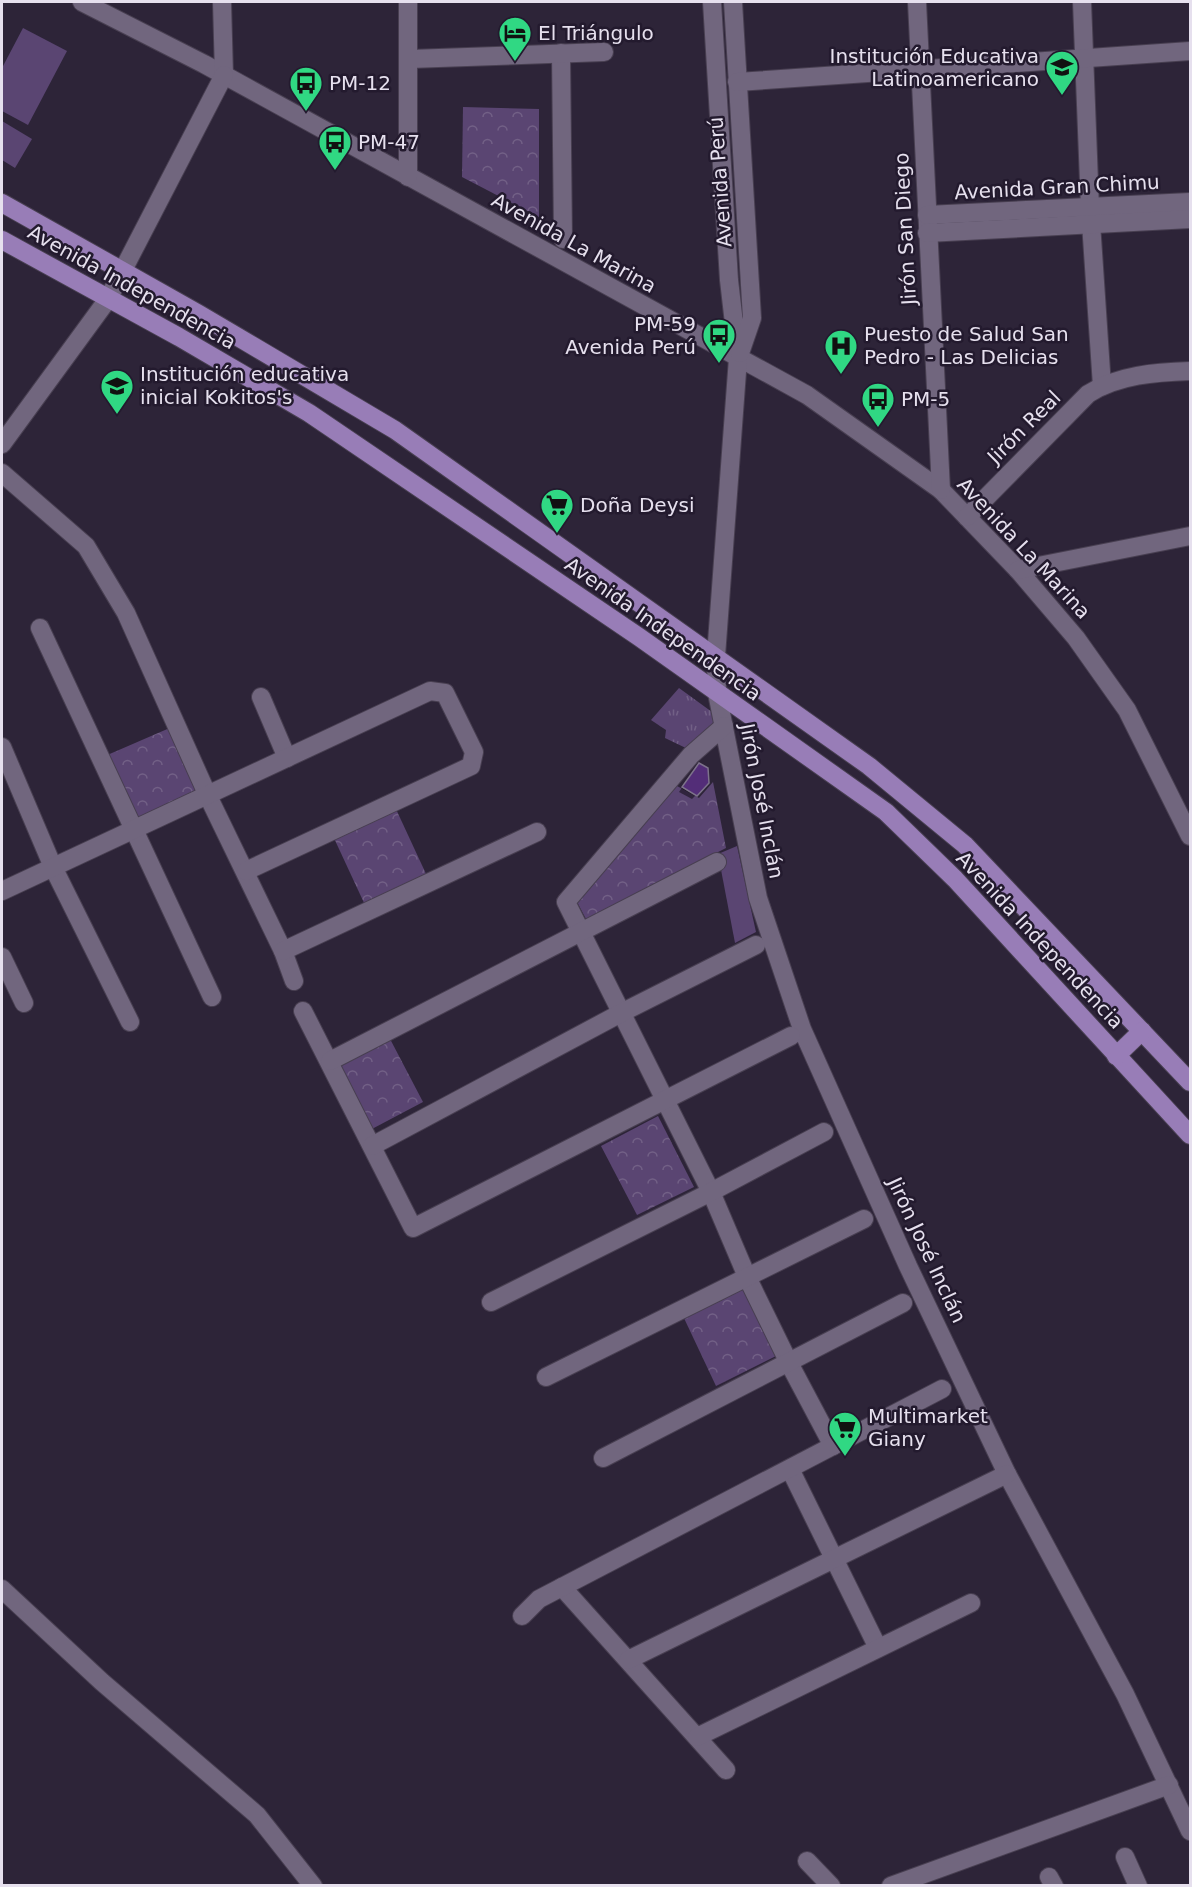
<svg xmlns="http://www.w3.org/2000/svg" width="1192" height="1887" viewBox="0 0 1192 1887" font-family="'DejaVu Sans',sans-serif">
  <defs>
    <pattern id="grass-tufts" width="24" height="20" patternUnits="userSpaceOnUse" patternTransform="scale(1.5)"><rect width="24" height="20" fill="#5a4572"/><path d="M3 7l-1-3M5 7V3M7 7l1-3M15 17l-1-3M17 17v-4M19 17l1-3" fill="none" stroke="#726086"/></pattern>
    <pattern id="forest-crowns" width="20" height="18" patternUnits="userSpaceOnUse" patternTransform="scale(1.5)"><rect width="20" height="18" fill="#5a4572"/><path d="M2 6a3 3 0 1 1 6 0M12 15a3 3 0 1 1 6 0" fill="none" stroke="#726086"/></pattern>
  </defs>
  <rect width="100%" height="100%" fill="#2d2438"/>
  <path fill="url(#grass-tufts)" d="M679 688 712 712 717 719 690 750 665 738 666 730 651 720Z"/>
  <g fill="url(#forest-crowns)">
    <path d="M463 107 539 109V217L462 177Z"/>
    <path d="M172 727 202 792 134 822 105 756Z"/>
    <path d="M713 782 726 848 586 919 577 902 677 786 699 798Z"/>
    <path d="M395 807 427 876 365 905 333 836Z"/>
    <path d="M389 1037 423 1102 370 1130 335 1062Z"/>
    <path d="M658 1116 694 1187 637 1215 601 1146Z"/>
    <path d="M743 1287 776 1356 716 1386 683 1316Z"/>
  </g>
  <g fill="#5a4572">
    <path d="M23 28 67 51 28 125 2 111V68Z"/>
    <path d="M2 121 32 139 15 168 2 160Z"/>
    <path d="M737 846 756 932 735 943 718 854Z"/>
  </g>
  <path fill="#0007" d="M695 769 696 795 692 799 679 792Z"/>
  <path fill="#532d78" stroke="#7d728b" stroke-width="1.5" d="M699 763 708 768 709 783 697 796 682 787Z"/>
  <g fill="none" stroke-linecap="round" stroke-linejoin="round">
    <defs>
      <g id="minor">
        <path d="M82 2 204 64 807 395 941 490 1018 570 1076 638 1127 710 1190 836"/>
        <path d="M222 2 224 75"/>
        <path d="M712 2 729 280 738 358 716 656 717 693 758 898 802 1029 908 1266 1007 1474 1125 1694 1190 1831"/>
        <path d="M733 2 752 318 740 353"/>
        <path d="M917 2 941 490"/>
        <path d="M1082 2 1090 208 1102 386"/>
        <path d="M561 53 563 239"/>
        <path d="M410 59 604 52"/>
        <path d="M737 82 1190 51"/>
        <path d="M408 177V2"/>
        <path d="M927 215 1190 202"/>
        <path d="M927 233 1190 219"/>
        <path d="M2 444 108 299 224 75"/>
        <path d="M2 473 86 546 126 613 208 796 283 951 294 981"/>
        <path d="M967 517 1088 394C1117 375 1157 372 1190 371"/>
        <path d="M1018 570 1190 536"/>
        <path d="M40 628 212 997"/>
        <path d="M261 697 287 758"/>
        <path d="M724 726 691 755 566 902 711 1192 748 1279 789 1363 833 1446"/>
        <path d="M2 747 53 867 130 1022"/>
        <path d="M2 891 430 691 445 693 474 752 471 766 246 871"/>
        <path d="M283 951 537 832"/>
        <path d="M2 957 24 1003"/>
        <path d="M303 1011 413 1228 791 1036"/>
        <path d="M330 1061 717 862"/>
        <path d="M372 1146 621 1013 756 945"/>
        <path d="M491 1302 711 1192 824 1132"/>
        <path d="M546 1377 864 1219"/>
        <path d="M603 1458 903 1303"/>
        <path d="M790 1469 878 1648"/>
        <path d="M562 1587 726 1770"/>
        <path d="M2 1589 102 1682 257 1815 313 1886"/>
        <path d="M522 1616 539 1599 942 1389"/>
        <path d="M628 1660 1007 1474"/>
        <path d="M697 1737 971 1603"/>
        <path d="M1125 1857 1138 1886"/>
        <path d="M807 1861 831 1886"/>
        <path d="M1049 1877 1054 1886"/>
        <path d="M891 1886 1169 1785"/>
      </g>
      <g id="major">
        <path d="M2 203 199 314 395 430 869 766 965 845 1190 1082"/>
        <path d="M2 240 179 337 309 413 639 637 886 812 955 879 1190 1135"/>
        <path d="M1116 1056 1142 1031"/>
      </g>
    </defs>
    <use href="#minor" stroke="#483f51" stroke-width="20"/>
    <use href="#major" stroke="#483f51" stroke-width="20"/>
    <use href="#minor" stroke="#71667e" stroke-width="18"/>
    <use href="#major" stroke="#987db7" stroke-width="18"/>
  </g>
  <defs>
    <symbol id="hotel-pin" viewBox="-11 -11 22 30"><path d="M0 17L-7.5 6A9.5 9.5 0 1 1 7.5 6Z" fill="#30d883" stroke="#231a2e"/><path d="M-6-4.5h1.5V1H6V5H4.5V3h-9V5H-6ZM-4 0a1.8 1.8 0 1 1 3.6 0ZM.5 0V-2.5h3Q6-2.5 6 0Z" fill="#111"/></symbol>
    <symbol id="school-pin" viewBox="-11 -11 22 30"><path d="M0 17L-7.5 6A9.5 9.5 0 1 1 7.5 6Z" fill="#30d883" stroke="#231a2e"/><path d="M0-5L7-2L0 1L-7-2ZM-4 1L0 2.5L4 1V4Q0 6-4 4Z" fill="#111"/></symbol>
    <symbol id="bus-pin" viewBox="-11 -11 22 30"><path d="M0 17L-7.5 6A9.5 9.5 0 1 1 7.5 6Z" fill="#30d883" stroke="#231a2e"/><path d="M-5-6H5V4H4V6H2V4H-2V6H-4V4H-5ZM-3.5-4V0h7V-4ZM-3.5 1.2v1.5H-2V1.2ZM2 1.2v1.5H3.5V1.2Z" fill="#111"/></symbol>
    <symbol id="hospital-pin" viewBox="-11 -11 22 30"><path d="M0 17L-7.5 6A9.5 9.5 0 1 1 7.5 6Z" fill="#30d883" stroke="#231a2e"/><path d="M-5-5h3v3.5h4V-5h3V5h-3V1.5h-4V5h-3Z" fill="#111"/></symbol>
    <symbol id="supermarket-pin" viewBox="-11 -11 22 30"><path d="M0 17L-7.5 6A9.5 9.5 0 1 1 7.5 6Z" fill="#30d883" stroke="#231a2e"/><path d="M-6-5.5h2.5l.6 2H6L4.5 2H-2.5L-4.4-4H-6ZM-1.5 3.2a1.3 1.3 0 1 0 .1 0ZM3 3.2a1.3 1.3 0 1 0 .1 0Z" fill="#111"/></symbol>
  </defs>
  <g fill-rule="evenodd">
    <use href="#hotel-pin" x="496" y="14" width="38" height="52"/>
    <use href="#school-pin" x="1043" y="48" width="38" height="52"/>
    <use href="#bus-pin" x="287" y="64" width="38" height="52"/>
    <use href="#bus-pin" x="316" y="123" width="38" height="52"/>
    <use href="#bus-pin" x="700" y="316" width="38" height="52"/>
    <use href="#hospital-pin" x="822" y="327" width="38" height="52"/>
    <use href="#school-pin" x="98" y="367" width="38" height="52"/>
    <use href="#bus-pin" x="859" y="380" width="38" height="52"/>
    <use href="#supermarket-pin" x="538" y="486" width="38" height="52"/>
    <use href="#supermarket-pin" x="826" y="1409" width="38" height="52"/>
  </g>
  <g text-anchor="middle" stroke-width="5" stroke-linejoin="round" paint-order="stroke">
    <g font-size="20" fill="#e6e0ee" stroke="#231a2e" text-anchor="start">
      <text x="538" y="40">El Triángulo</text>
      <text x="1039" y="63" text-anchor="end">Institución Educativa<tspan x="1039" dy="23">Latinoamericano</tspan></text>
      <text x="329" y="90">PM-12</text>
      <text x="358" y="149">PM-47</text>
      <text x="696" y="331" text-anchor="end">PM-59<tspan x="696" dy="23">Avenida Perú</tspan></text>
      <text x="864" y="341">Puesto de Salud San<tspan x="864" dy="23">Pedro - Las Delicias</tspan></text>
      <text x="140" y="381">Institución educativa<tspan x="140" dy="23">inicial Kokitos's</tspan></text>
      <text x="901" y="406">PM-5</text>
      <text x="580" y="512">Doña Deysi</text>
      <text x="868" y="1423">Multimarket<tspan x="868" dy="23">Giany</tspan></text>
    </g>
    <g font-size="20" fill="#e6e0ee" stroke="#231a2e">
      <text transform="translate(720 182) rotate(-94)" y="7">Avenida Perú</text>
      <text transform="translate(1057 187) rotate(-3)" y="7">Avenida Gran Chimu</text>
      <text transform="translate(905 229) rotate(-93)" y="7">Jirón San Diego</text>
      <text transform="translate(574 243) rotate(29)" y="7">Avenida La Marina</text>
      <text transform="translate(132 287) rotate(29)" y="7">Avenida Independencia</text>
      <text transform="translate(1024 427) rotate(-45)" y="7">Jirón Real</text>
      <text transform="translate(1024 548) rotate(47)" y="7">Avenida La Marina</text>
      <text transform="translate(663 629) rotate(35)" y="7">Avenida Independencia</text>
      <text transform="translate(762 801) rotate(79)" y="7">Jirón José Inclán</text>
      <text transform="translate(1040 940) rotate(47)" y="7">Avenida Independencia</text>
      <text transform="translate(927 1250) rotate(65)" y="7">Jirón José Inclán</text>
    </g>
  </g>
  <rect width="1192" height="1887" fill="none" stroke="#e6e0ee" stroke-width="6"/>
</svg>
